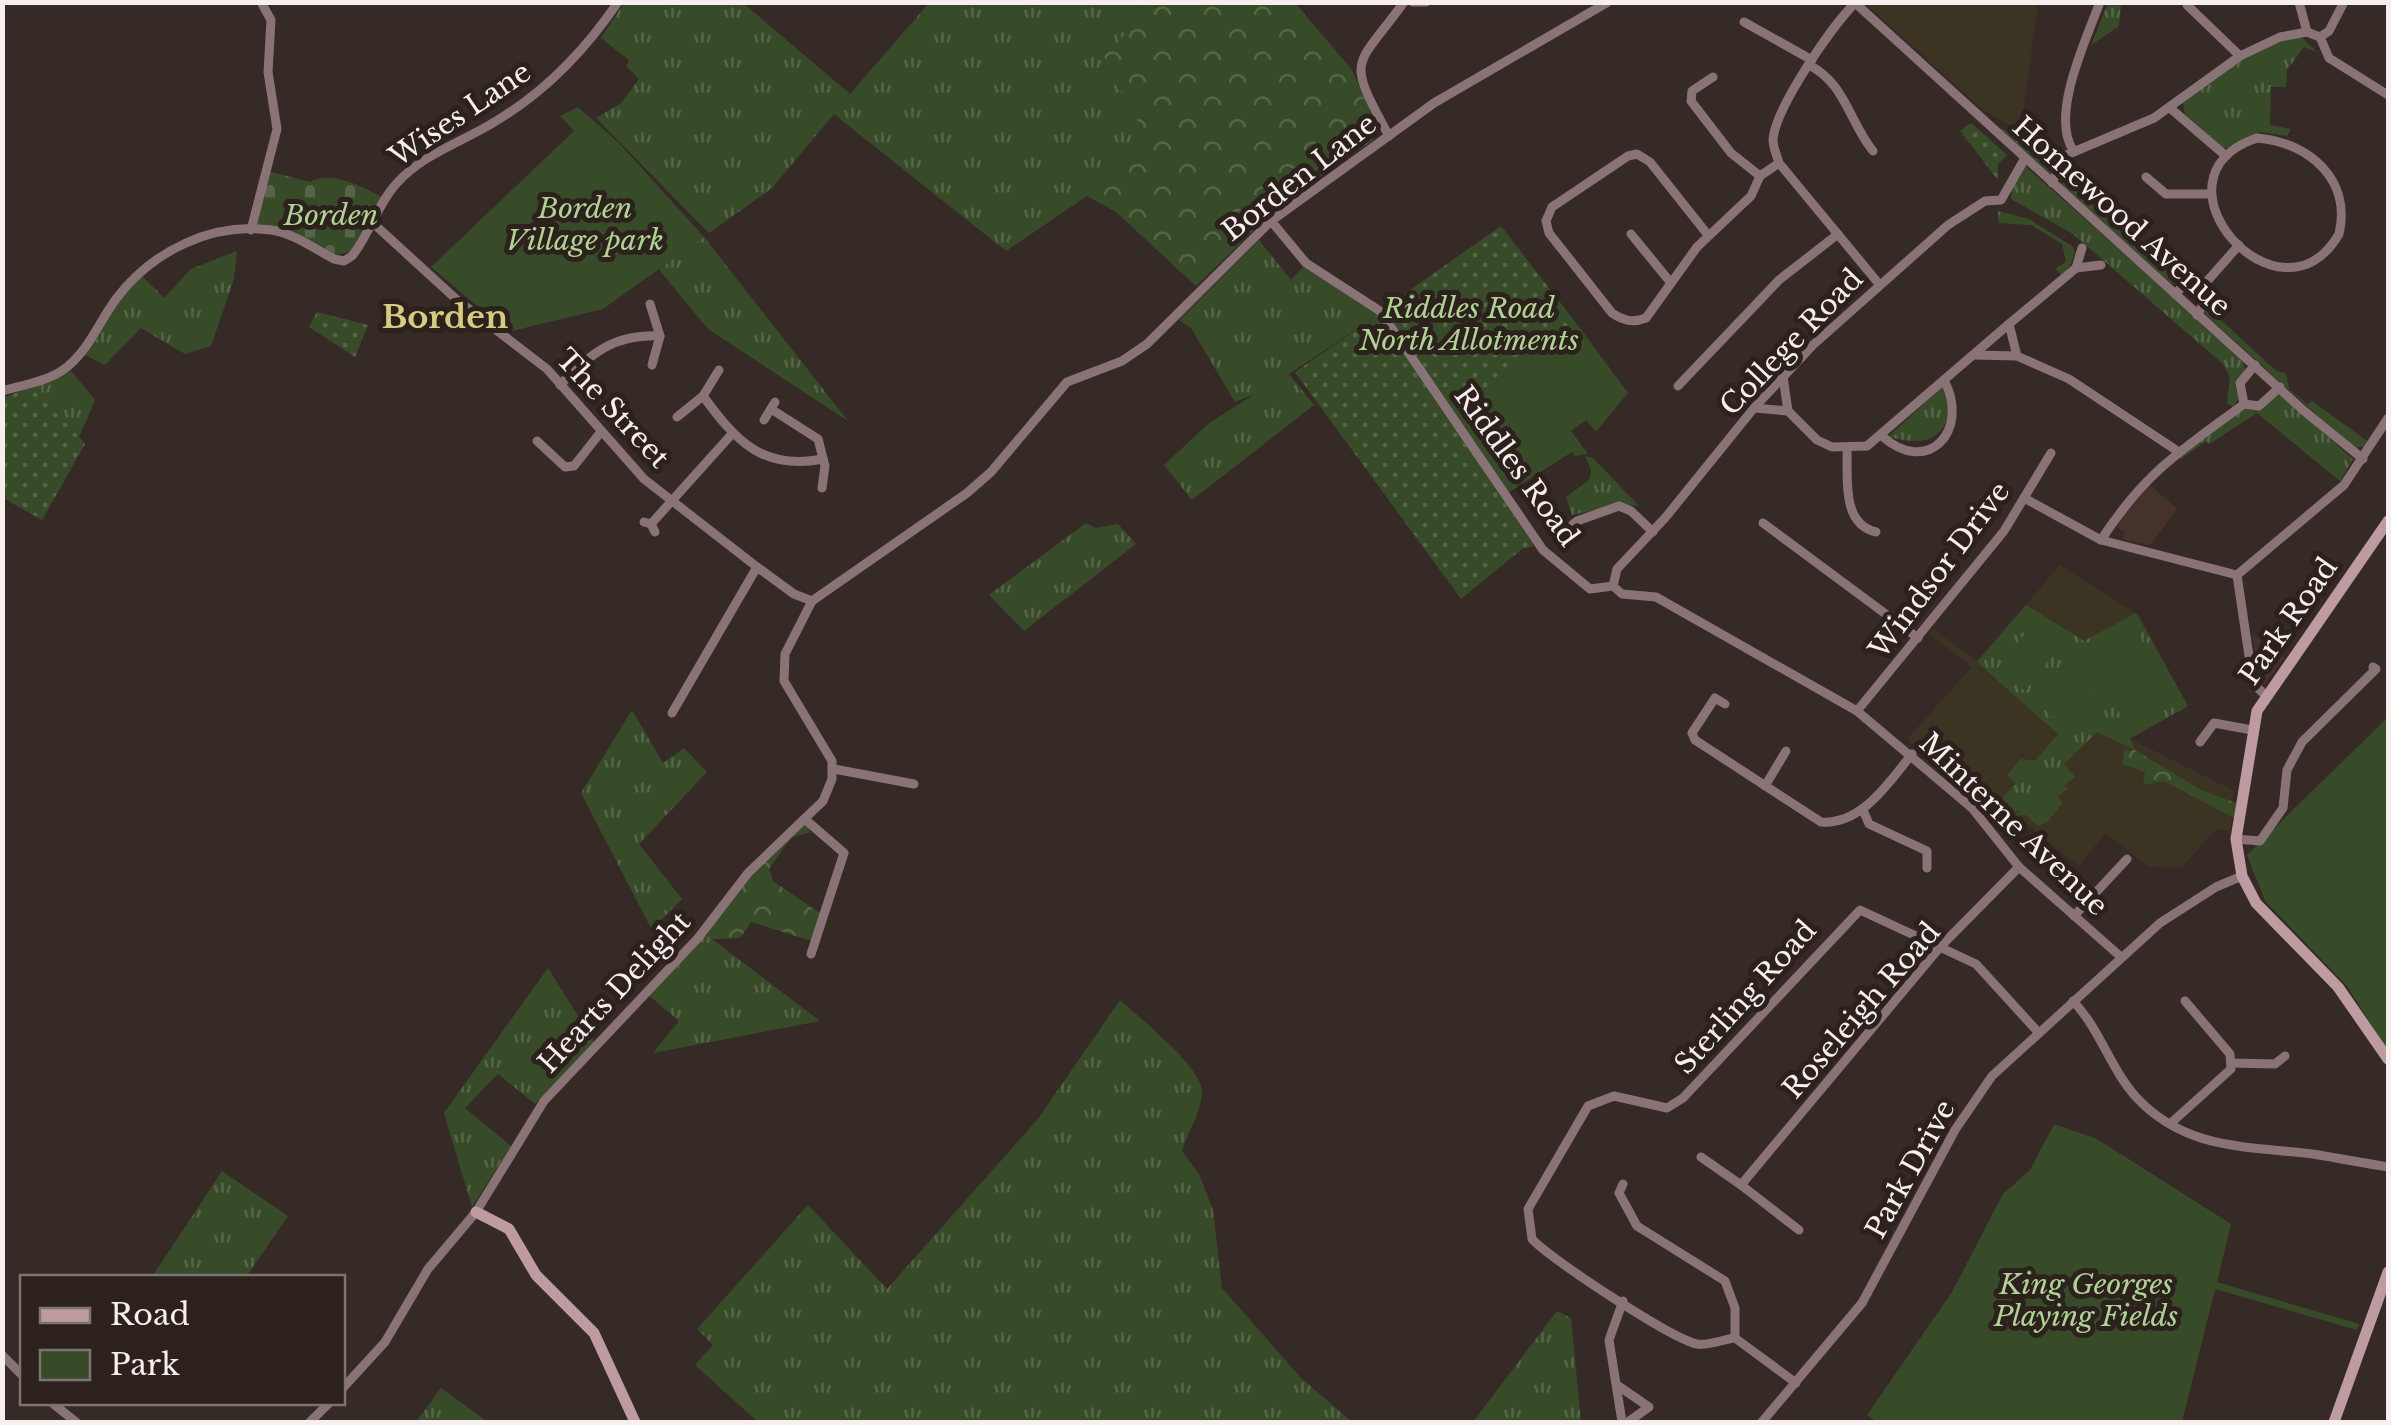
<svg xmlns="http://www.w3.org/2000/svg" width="2391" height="1425" viewBox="0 0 2391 1425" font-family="'Libre Baskerville',serif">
  <defs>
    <pattern id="grass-tufts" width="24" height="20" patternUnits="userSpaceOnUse" patternTransform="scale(2.5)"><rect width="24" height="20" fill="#384b29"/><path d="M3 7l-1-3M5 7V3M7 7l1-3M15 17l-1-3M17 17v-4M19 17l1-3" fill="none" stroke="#566548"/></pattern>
    <pattern id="forest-crowns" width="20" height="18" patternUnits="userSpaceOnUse" patternTransform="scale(2.5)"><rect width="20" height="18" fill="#384b29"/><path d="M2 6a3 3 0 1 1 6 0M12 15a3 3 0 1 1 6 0" fill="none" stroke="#566548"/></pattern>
    <pattern id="cemetery-stones" width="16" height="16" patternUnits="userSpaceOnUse" patternTransform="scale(2.5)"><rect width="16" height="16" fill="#384b29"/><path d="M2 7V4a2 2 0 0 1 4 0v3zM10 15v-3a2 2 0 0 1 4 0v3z" fill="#566548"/></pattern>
    <pattern id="garden-dots" width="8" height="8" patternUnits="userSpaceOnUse" patternTransform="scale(2.5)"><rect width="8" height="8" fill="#384b29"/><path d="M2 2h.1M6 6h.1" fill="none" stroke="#566548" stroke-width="1.8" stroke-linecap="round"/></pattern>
  </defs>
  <rect width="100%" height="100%" fill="#362a26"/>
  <g fill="#44322b">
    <path d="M2148 483 2177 509 2150 545 2122 539 2125 533 2114 524Z"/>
    <path d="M2253 635 2285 657 2264 685 2258 680Z"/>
  </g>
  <g fill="#3b3423">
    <path d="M1865 3H2038L2023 112 2038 134 2037 140 1984 111Z"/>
    <path d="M2060 565 2140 616 2188 706 2131 739 2234 791 2230 835 2224 829 2215 831 2181 868 2149 867 2105 833 2079 866 2014 815 2002 833 1990 817 1986 818 1921 760 1924 756 1907 739 1972 667 1929 634 1933 629 1977 661Z"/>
  </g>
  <g fill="url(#grass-tufts)">
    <path d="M1139 2C1130 25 1124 43 1104 55L1150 144 1087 196 1006 251 834 114 772 188 709 233 596 118 621 103 639 79 626 66 629 60 601 38 624 3H743L850 94 929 3Z"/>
    <path d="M2108 3H2121L2119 26 2091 45Z"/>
    <path d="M2301 37 2317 52 2304 47 2287 70 2286 87H2271L2270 125 2291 129 2287 136 2261 132 2224 149 2185 114 2183 103C2218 77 2256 42 2301 37Z"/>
    <path d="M1999 128 2061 151 2055 173 2051 174Z"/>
    <path d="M2072 157 2069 182 2178 278V284H2172L2062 186 2066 159Z"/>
    <path d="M2025 166 2243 359 2245 371 2235 385 2239 398 2233 407 2227 403 2230 377 2223 364 2073 234 2011 199 2012 182Z"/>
    <path d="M1998 211 2029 219 2072 246 2075 252 2070 266 2061 275 2056 269 2066 261 2062 244 2031 225 1999 223Z"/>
    <path d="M704 237 848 421 708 329 657 267Z"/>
    <path d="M1259 240 1291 280 1303 267 1379 314 1289 374 1314 405 1192 500 1164 465 1208 424 1255 394 1235 402 1191 328 1179 320Z"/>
    <path d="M237 251 234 279 211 346 185 354 141 328 105 365 85 355 117 302 142 276 164 298 191 269Z"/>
    <path d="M2207 307 2276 371 2286 373 2289 389 2307 404 2312 401 2367 441 2365 446 2353 448 2204 313Z"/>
    <path d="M71 371 95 400 79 437 35 385Z"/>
    <path d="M1943 386 1950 414C1937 447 1916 443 1888 437Z"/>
    <path d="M2280 394 2353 459 2340 481 2257 413 2209 444 2206 441 2181 459 2179 456 2243 408Z"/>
    <path d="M1585 456 1593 458 1639 506 1623 504 1572 515 1566 497 1589 480 1591 470Z"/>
    <path d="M1086 523 1096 528 1118 524 1136 544 1024 631 989 595Z"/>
    <path d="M2026 605 2084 641 2136 613 2188 706 2130 738 2135 750 2097 732 2064 764 2075 777 2064 786 2068 789 2048 804 2014 812 1999 802 2016 783 2007 775 2021 759 2035 761 2058 734 1977 662Z"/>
    <path d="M632 710 663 763 684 748 707 772 639 844 682 899 659 922 675 939 668 946 652 930 581 793Z"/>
    <path d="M704 933 820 1021 653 1053 679 1021 645 992Z"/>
    <path d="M548 968 595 1043 535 1104 498 1074 465 1108 511 1146 472 1207 444 1113Z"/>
    <path d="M1120 1000C1139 1018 1201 1066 1202 1091 1202 1112 1188 1131 1182 1151L1199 1174 1213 1210 1222 1288 1301 1378 1352 1422H758L695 1365 713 1345 697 1329 808 1205 887 1289 1038 1119Z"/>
    <path d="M222 1171 288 1216 246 1277H152Z"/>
    <path d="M1557 1311 1571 1318 1581 1422H1473Z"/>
    <path d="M441 1388 488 1422H416Z"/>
  </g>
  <g fill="url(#forest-crowns)">
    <path d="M1139 2 1296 4 1352 70 1378 130 1372 141 1280 205 1196 286 1116 212 1087 196 1150 144 1103 55C1124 43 1130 25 1139 2Z"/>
    <path d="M2135 750 2201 790 2236 803 2234 818 2164 781 2143 785 2145 772 2122 764 2124 751Z"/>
    <path d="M2056 795 2063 803 2047 822 2038 826 2026 815H2015L2032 804H2048Z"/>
    <path d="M807 821 810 832 791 838 769 869 773 881 821 914 812 941 751 922 740 938 712 939 704 932 748 873Z"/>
  </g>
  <path fill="url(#cemetery-stones)" d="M267 171 310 182C330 170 363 187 382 197L351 252 334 255 258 225 255 219Z"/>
  <g fill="#384b29">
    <path d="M578 107 619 143 704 237 603 309 508 332 431 267 574 131 560 116Z"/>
    <path d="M1577 324 1628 393 1596 432 1586 420 1571 431 1588 454 1575 456 1572 452 1508 493 1453 413Z"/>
    <path d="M2031 626 2058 648 2025 691 1997 669Z"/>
    <path d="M2137 631 2153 661 2106 687 2089 656Z"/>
    <path d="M2071 661 2096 684 2060 724 2034 700Z"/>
    <path d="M2155 665 2171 696 2124 721 2107 691Z"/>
    <path d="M2388 717V1051L2347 986 2265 901 2247 855Z"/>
    <path d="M2054 1124 2097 1139 2231 1224 2217 1282 2359 1324 2357 1330 2215 1289 2182 1422H1877L1867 1415 1952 1292 2003 1194 2030 1170Z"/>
  </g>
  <g fill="url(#garden-dots)">
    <path d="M1971 123 2007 155 1998 164V180L1960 131Z"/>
    <path d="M1501 226 1577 324 1453 413 1383 309Z"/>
    <path d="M317 312 368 325 355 357 309 327Z"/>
    <path d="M1379 314 1534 546 1522 549 1461 599 1295 372Z"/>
    <path d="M35 385 85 444 42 520 3 498V398Z"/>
  </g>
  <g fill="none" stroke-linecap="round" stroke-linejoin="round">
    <g stroke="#8a7377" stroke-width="9">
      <path d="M1413 2H1426"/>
      <path d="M1854 2 2303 410 2363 459"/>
      <path d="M2299 2 2307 32"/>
      <path d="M1855 3C1832 26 1775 108 1773 140 1773 147 1777 156 1779 163L1879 284"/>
      <path d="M2187 5 2240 56"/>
      <path d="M1744 22 1812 60"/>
      <path d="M2320 37 2329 58 2388 95"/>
      <path d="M2320 37 2329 31 2344 2"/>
      <path d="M1809 65C1846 84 1849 122 1873 151"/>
      <path d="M1713 77 1692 91 1691 101 1731 153 1760 176"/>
      <path d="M2170 108 2226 156"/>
      <path d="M1389 136C1345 55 1355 70 1404 2"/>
      <path d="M2257 138C2308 142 2352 179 2339 234 2280 336 2140 177 2257 138Z"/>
      <path d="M2073 150C2050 115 2086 40 2100 2"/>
      <path d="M2146 177 2166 194H2211"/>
      <path d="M2052 183 2064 156 2154 118 2240 56 2280 37 2307 32 2320 37"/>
      <path d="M1271 221 1306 263 1380 311 1543 550 1590 589 1613 586"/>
      <path d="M374 224 456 299 547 369 644 479 757 567 794 594 812 601"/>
      <path d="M251 230 277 129 268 72 271 20 261 2"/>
      <path d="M1631 234 1671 283"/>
      <path d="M1708 235 1650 162 1637 154 1628 156 1552 207 1546 221 1549 233 1612 313C1624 321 1633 323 1646 318L1697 247 1751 196 1760 176 1779 163"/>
      <path d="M2082 248 2076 268 2101 265"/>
      <path d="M2202 287 2239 245"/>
      <path d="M2175 294 2183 286 2202 287 2204 303 2197 315"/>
      <path d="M650 304 660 336 652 365"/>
      <path d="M2009 324 2076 268"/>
      <path d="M1974 355 2017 356"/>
      <path d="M2255 365 2240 383 2244 404 2259 406 2280 387"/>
      <path d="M560 385C591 353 614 334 660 336"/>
      <path d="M1678 386 1779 280 1838 234"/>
      <path d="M2 391C23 385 50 381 67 367 90 348 99 322 116 299 152 251 212 222 271 230 293 233 315 249 334 259L344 261 352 256C370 234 378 203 397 183 424 153 463 142 496 121 545 92 586 49 618 2"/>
      <path d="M703 396C736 441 763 471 823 459"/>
      <path d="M1754 408 1788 411 1783 377"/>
      <path d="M771 409 818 439 825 466 822 488"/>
      <path d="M1788 411 1817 440 1832 447 1867 446 2009 324 2017 356 2069 379 2176 450"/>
      <path d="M677 417 703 396 719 370"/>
      <path d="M764 420 775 402"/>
      <path d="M1882 436C1927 477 1971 431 1944 380"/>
      <path d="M537 441 565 467 574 466 600 433"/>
      <path d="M1847 450C1848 477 1841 524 1876 532"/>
      <path d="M2024 498 2101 540 2237 575"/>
      <path d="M644 522 651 524 655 532"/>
      <path d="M1763 523 1918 638"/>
      <path d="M651 524 731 435"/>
      <path d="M1580 533 1573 524 1577 521 1619 506 1631 511 1653 532"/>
      <path d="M2101 540C2146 471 2181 451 2244 404"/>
      <path d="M1613 586 1622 594 1656 597 1857 711 1972 808 2019 867 2121 957"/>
      <path d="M1613 586 1617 569 1665 518 1754 408 1813 345 1948 225 1985 201 2001 200 2025 158"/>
      <path d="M812 601 967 493 991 472 1067 382 1122 361 1147 344 1271 221 1434 103 1608 2"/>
      <path d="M2265 695 2253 683 2237 575 2344 485 2388 418"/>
      <path d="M1725 704 1715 698 1692 733 1695 740 1821 822C1862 825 1889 782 1912 754"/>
      <path d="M1857 711 2004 531 2051 453"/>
      <path d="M672 713 757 567"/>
      <path d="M2200 742 2214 723 2252 730"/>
      <path d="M834 769 914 784"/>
      <path d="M1765 786 1786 751"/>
      <path d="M1863 810 1869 824 1927 851V868"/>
      <path d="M807 821 844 853 811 954"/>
      <path d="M2236 839 2260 841 2283 808 2287 770 2302 742 2376 669 2373 667"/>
      <path d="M2074 916 2127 859"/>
      <path d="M2073 1001C2100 1029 2110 1068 2136 1097 2185 1150 2246 1146 2313 1154 2338 1158 2363 1163 2388 1167"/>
      <path d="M2232 1063 2275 1064 2285 1056"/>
      <path d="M2171 1123 2231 1069 2230 1054 2185 1001"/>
      <path d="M1701 1157 1741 1185 1940 947 2019 867"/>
      <path d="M1623 1184 1619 1193 1637 1226 1725 1281 1735 1308V1338L1796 1383"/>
      <path d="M1741 1185 1799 1230"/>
      <path d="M1735 1338C1723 1339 1710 1346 1697 1344 1672 1339 1550 1259 1532 1239L1528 1209 1588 1106 1614 1096 1667 1108 1683 1098 1860 910 1976 964 2038 1032"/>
      <path d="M2 1355 22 1375"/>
      <path d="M1617 1385 1649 1407 1628 1422"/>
      <path d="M342 1389 385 1342 428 1269 476 1212 544 1101 698 938 748 873 823 801 832 779V761L784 681 785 654 812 601"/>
      <path d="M51 1402 76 1422"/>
      <path d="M310 1422 330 1402"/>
      <path d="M1622 1422 1609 1340 1623 1301"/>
      <path d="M1762 1422 1862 1303 1955 1130 1992 1076 2160 923 2216 887 2242 876"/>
    </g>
    <g stroke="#be9aa1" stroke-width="11">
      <path d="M2388 521 2257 711 2236 839 2242 876 2256 903 2338 987 2388 1059"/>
      <path d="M476 1212 509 1229 536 1275 594 1333 635 1422"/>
      <path d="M2334 1422 2388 1272"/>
    </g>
  </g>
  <g text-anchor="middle" stroke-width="10" stroke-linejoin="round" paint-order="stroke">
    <g font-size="28" fill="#f7efed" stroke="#2c211d">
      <text transform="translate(460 114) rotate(-34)" y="10">Wises Lane</text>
      <text transform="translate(1299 177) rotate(-38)" y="10">Borden Lane</text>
      <text transform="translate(2122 216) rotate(42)" y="10">Homewood Avenue</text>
      <text transform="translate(1791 342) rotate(-46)" y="10">College Road</text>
      <text transform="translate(613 408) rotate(47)" y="10">The Street</text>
      <text transform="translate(1517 466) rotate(54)" y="10">Riddles Road</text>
      <text transform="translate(1939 570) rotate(-53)" y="10">Windsor Drive</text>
      <text transform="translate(2288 621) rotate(-55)" y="10">Park Road</text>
      <text transform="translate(2014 824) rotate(44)" y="10">Minterne Avenue</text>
      <text transform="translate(614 992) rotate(-47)" y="10">Hearts Delight</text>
      <text transform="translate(1745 997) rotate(-48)" y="10">Sterling Road</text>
      <text transform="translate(1861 1010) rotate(-49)" y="10">Roseleigh Road</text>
      <text transform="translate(1910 1169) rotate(-61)" y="10">Park Drive</text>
    </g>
    <g font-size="28" font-style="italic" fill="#aed392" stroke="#2c211d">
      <text x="585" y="218">Borden<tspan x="585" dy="32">Village park</tspan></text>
      <text x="331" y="225">Borden</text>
      <text x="1469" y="318">Riddles Road<tspan x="1469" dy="32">North Allotments</tspan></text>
      <text x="2086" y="1294">King Georges<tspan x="2086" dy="32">Playing Fields</tspan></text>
    </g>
    <g font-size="32" font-weight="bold" fill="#d6cc7e" stroke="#2c211d">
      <text x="445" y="328">Borden</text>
    </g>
  </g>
  <rect width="2391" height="1425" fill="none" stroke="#f7efed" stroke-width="10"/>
  <rect x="20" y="1275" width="325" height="130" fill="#2c211d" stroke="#7d7370" stroke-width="2.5"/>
  <rect x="40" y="1308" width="50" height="15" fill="#be9aa1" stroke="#7d7370" stroke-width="2.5"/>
  <text x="110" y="1325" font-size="30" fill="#f7efed">Road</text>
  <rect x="40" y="1350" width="50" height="30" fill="#384b29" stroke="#7d7370" stroke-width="2.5"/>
  <text x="110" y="1375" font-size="30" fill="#f7efed">Park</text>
</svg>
